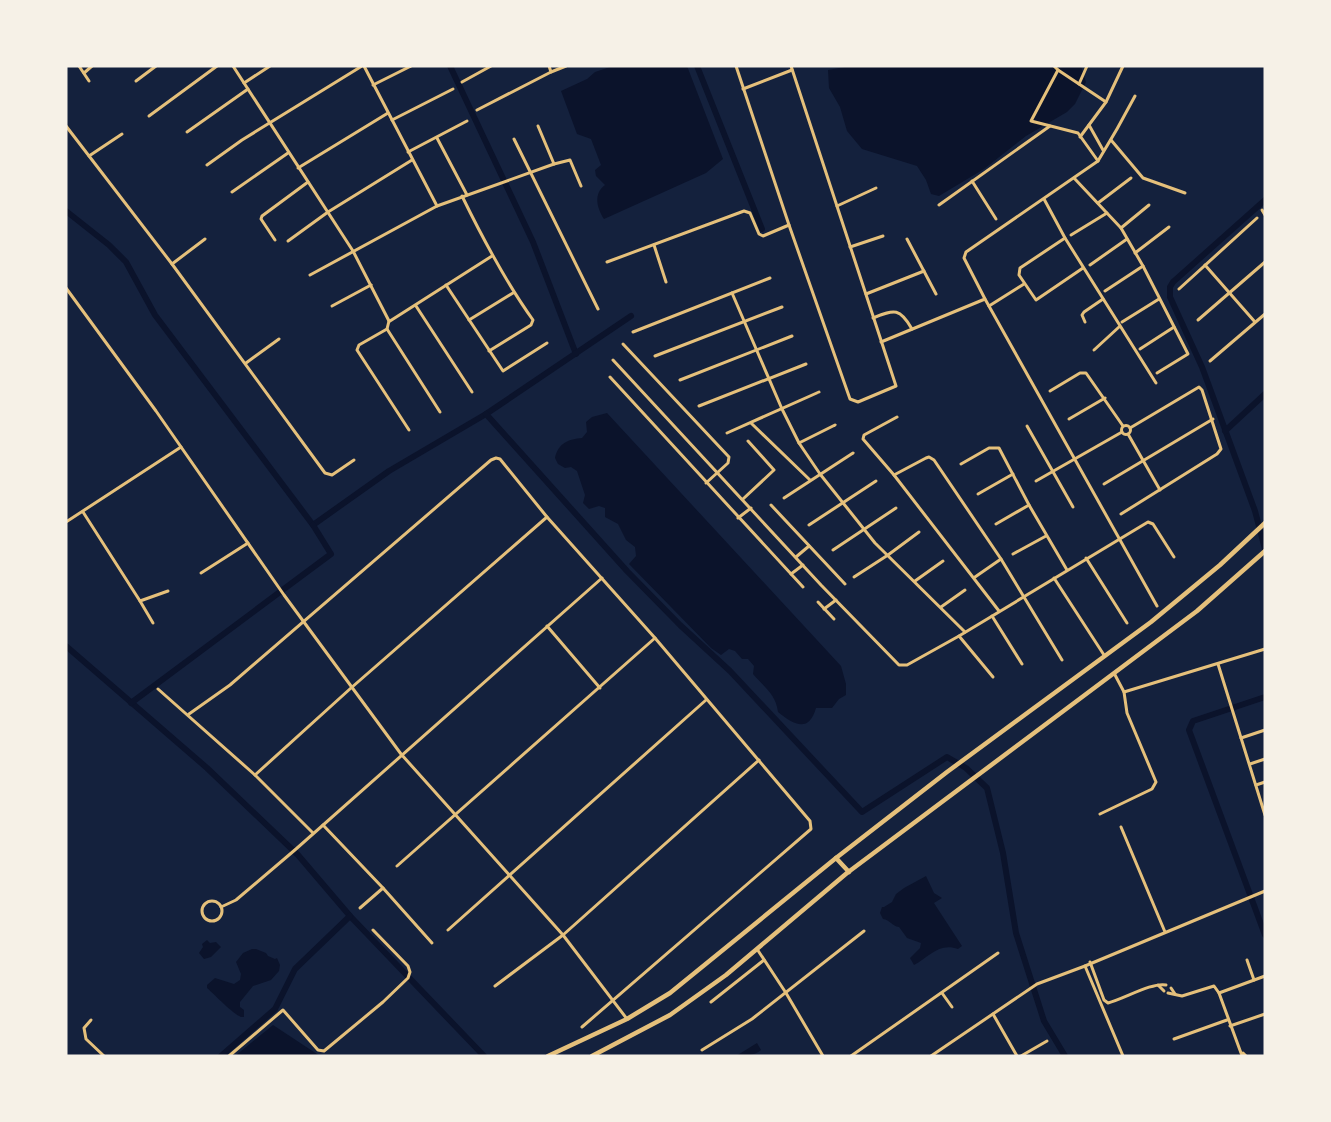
<svg xmlns="http://www.w3.org/2000/svg" width="1331" height="1122" viewBox="0 0 1331 1122" font-family="'DM Sans',sans-serif">
  <rect width="100%" height="100%" fill="#14213d"/>
  <g fill="#0b132b">
    <path d="M613 66H687L723 159 706 173 604 219C597 208 593 194 605 185L596 176 595 170 601 165 591 139 577 134 561 91 587 79 595 72Z"/>
    <path d="M850 66H1081L1086 82 1075 104 1067 112 1026 136 984 169 939 196 931 194 926 180 917 166 862 149 847 131 840 107 829 88 828 70Z"/>
    <path d="M607 413 841 666 846 684V695L839 699 832 708H816C809 733 794 725 778 712 776 694 764 687 753 674L754 666 748 659H742L735 651 729 649 721 655 711 648 629 564 636 556 635 547 626 540 618 524 605 517V508L599 506 589 509 583 503 585 495 577 471 571 467 565 468 558 464 555 458C558 443 569 439 582 438L587 432 586 422 592 417Z"/>
    <path d="M926 876 934 893 942 898 934 903 962 946 958 949C939 942 929 957 914 965L910 958 920 948 921 943 907 938 899 927C892 926 890 920 883 919L880 913 882 907H884L892 902 896 894 904 888Z"/>
    <path d="M207 940 210 943 216 942 221 947 211 957 204 959 199 953 203 947 202 944Z"/>
    <path d="M252 949H256L266 953 268 956 275 959 277 958 280 965 279 971 271 980 253 986 240 1002V1007L244 1010V1017H241C232 1013 216 996 207 988V985L215 978 234 984 240 980 241 974 236 962 243 953Z"/>
    <path d="M273 1025 320 1056H235Z"/>
    <path d="M757 1043 761 1050C754 1056 745 1056 736 1056Z"/>
  </g>
  <g fill="none" stroke-linecap="round" stroke-linejoin="round">
    <g stroke="#0b132b" stroke-width="6">
      <path d="M450 66 533 242 576 354"/>
      <path d="M697 66 762 229"/>
      <path d="M1265 200 1173 282 1170 287V297L1202 367 1255 511 1265 549"/>
      <path d="M66 211 109 245 126 262 155 315 313 525 389 471 486 414 631 316"/>
      <path d="M486 414 627 571 680 625 730 671 862 812 947 757 966 768 987 788 1003 853 1016 933 1044 1021 1065 1056"/>
      <path d="M1225 431 1265 394"/>
      <path d="M66 646 207 768 298 855 350 916 484 1056"/>
      <path d="M1265 697 1193 721 1189 730 1265 935"/>
      <path d="M131 703 331 554 313 525"/>
      <path d="M221 1056 275 1009 295 969 350 916"/>
    </g>
    <g stroke="#e5c07b" stroke-width="3">
      <path d="M79 66 89 81"/>
      <path d="M233 66 353 251 389 321"/>
      <path d="M364 66 437 206"/>
      <path d="M736 66 789 225 850 399 858 402 896 386 791 66"/>
      <path d="M1054 66 1058 70 1031 121 1078 133 1098 161"/>
      <path d="M1058 70 1106 102"/>
      <path d="M551 72 566 66"/>
      <path d="M84 73 92 66"/>
      <path d="M136 81 156 66"/>
      <path d="M462 82 491 66"/>
      <path d="M244 83 270 66"/>
      <path d="M1079 84 1087 66"/>
      <path d="M373 85 411 66"/>
      <path d="M743 89 792 70"/>
      <path d="M1135 96C1123 119 1111 140 1098 161L966 252 964 258 985 299 1157 606"/>
      <path d="M477 110 551 72 549 66"/>
      <path d="M149 116 217 66"/>
      <path d="M392 120 453 89"/>
      <path d="M1089 125 1103 150"/>
      <path d="M66 126 172 264 325 473 332 475 354 460"/>
      <path d="M538 126 554 164"/>
      <path d="M187 132 248 89"/>
      <path d="M1080 137 1106 102 1123 66"/>
      <path d="M437 138 467 195"/>
      <path d="M514 139 598 309"/>
      <path d="M1111 140 1143 178 1185 193"/>
      <path d="M408 152 467 121"/>
      <path d="M89 156 122 134"/>
      <path d="M207 165 242 140 362 66"/>
      <path d="M298 168 388 113"/>
      <path d="M1074 178 1121 228 1143 266 1105 291"/>
      <path d="M972 181 996 219"/>
      <path d="M232 192 288 153"/>
      <path d="M462 196C483 239 505 281 533 320L531 325 489 351"/>
      <path d="M1044 199 1065 238 1156 383"/>
      <path d="M1098 203 1131 178"/>
      <path d="M939 205 1050 126"/>
      <path d="M837 206 876 188"/>
      <path d="M1262 210 1265 215"/>
      <path d="M1121 228 1149 205"/>
      <path d="M1071 235 1107 213"/>
      <path d="M1065 238 1020 268 1019 275 1036 300 1083 268"/>
      <path d="M907 239 936 294"/>
      <path d="M275 240 261 219 262 216 308 182"/>
      <path d="M288 241 328 212 412 160"/>
      <path d="M654 245 666 282"/>
      <path d="M850 247 883 236"/>
      <path d="M1135 253 1169 227"/>
      <path d="M607 262 744 211 750 213 759 234 763 236 789 225"/>
      <path d="M172 264 205 239"/>
      <path d="M1090 265 1127 239"/>
      <path d="M1205 265 1255 322"/>
      <path d="M1143 266 1188 354 1157 373"/>
      <path d="M310 275 437 206 554 164 570 160 581 186"/>
      <path d="M446 285 503 371 547 343"/>
      <path d="M66 288 156 411 284 595 401 754 563 935 627 1019"/>
      <path d="M1179 289 1257 218"/>
      <path d="M732 293 782 409 799 443 820 474 875 543 965 632"/>
      <path d="M866 294 924 271"/>
      <path d="M332 306 371 285"/>
      <path d="M416 306 472 392"/>
      <path d="M989 306 1024 284"/>
      <path d="M873 318C895 309 900 308 912 329"/>
      <path d="M469 320 513 293"/>
      <path d="M1198 320 1265 262"/>
      <path d="M389 321 387 329 359 345 357 350 409 430"/>
      <path d="M390 321 492 256"/>
      <path d="M1085 322 1082 315 1084 312 1103 299"/>
      <path d="M1122 322 1159 299"/>
      <path d="M387 329 440 412"/>
      <path d="M633 332 770 278"/>
      <path d="M881 342 985 299"/>
      <path d="M623 344 729 457 728 463 706 483"/>
      <path d="M1140 349 1174 327"/>
      <path d="M1094 350 1119 327"/>
      <path d="M655 356 782 307"/>
      <path d="M613 360 821 585 899 665H907L959 636 1148 522 1153 524 1174 557"/>
      <path d="M1210 361 1265 314"/>
      <path d="M246 363 279 339"/>
      <path d="M610 377 803 587"/>
      <path d="M680 380 792 336"/>
      <path d="M1050 391 1080 373H1086L1123 426"/>
      <path d="M699 406 806 364"/>
      <path d="M897 417 864 435 863 439 894 475 999 611"/>
      <path d="M1069 419 1105 398"/>
      <path d="M751 423 810 480"/>
      <circle cx="1126" cy="430" r="4.5"/>
      <path d="M1027 426 1073 507"/>
      <path d="M727 433 819 392"/>
      <path d="M1128 434 1160 490"/>
      <path d="M799 443 835 425"/>
      <path d="M961 464 989 448H999L1029 505 1067 570"/>
      <path d="M894 475 926 458 929 457 934 460 1001 559 1062 660"/>
      <path d="M1036 481 1122 432"/>
      <path d="M1104 484 1213 419"/>
      <path d="M978 494 1013 474"/>
      <path d="M784 498 853 453"/>
      <path d="M743 499 774 470 748 441"/>
      <path d="M771 505 845 584"/>
      <path d="M83 512 140 601 168 591"/>
      <path d="M1121 514 1217 454 1221 449 1202 390 1199 387 1130 428"/>
      <path d="M738 518 751 508"/>
      <path d="M66 522 181 447"/>
      <path d="M996 524 1029 505"/>
      <path d="M809 525 876 481"/>
      <path d="M833 550 896 508"/>
      <path d="M1013 554 1046 536"/>
      <path d="M796 557 809 546"/>
      <path d="M1086 558 1127 623"/>
      <path d="M201 573 248 543"/>
      <path d="M791 574 803 565"/>
      <path d="M854 577 888 555 919 532"/>
      <path d="M975 577 1001 559"/>
      <path d="M1054 578 1104 655"/>
      <path d="M915 581 943 561"/>
      <path d="M140 601 153 623"/>
      <path d="M818 602 834 619"/>
      <path d="M941 607 965 590"/>
      <path d="M824 609 836 600"/>
      <path d="M992 616 1022 664"/>
      <path d="M547 626 600 688"/>
      <path d="M959 636 993 677"/>
      <path d="M1218 664 1265 815"/>
      <path d="M158 689 255 775 313 833"/>
      <path d="M1124 692 1265 649"/>
      <path d="M189 714 230 685 491 460 496 458 500 459 547 517 655 638 810 821 811 829 582 1027"/>
      <path d="M1241 738 1265 730"/>
      <path d="M1250 764 1265 759"/>
      <path d="M255 775 351 688 547 517"/>
      <path d="M1256 785 1265 782"/>
      <path d="M1100 814 1152 789 1156 782 1127 713 1124 692 1114 673"/>
      <path d="M323 825 383 888 432 943"/>
      <path d="M1121 827 1165 932"/>
      <path d="M397 866 655 638"/>
      <circle cx="212" cy="911" r="10"/>
      <path d="M221 907 236 900 296 849 602 578"/>
      <path d="M360 908 383 888"/>
      <path d="M448 930 706 700"/>
      <path d="M757 949 786 993 823 1056"/>
      <path d="M1247 960 1254 980"/>
      <path d="M1090 962 1104 1000 1108 1003C1124 999 1152 982 1166 985"/>
      <path d="M1085 966 1123 1056"/>
      <path d="M1158 985 1164 991"/>
      <path d="M495 986 563 935 759 760"/>
      <path d="M1171 988 1175 994"/>
      <path d="M942 993 952 1007"/>
      <path d="M1168 993 1182 996 1214 986 1219 993 1241 1053"/>
      <path d="M1219 993 1265 976"/>
      <path d="M711 1002 764 960"/>
      <path d="M993 1014 1017 1056"/>
      <path d="M91 1020 84 1028 86 1039 104 1056"/>
      <path d="M1230 1026 1265 1014"/>
      <path d="M1174 1039 1227 1020"/>
      <path d="M702 1050 752 1019 864 931"/>
      <path d="M229 1056 283 1010 318 1050 324 1051 383 1002 408 978 410 972 408 966 373 930"/>
      <path d="M851 1056 998 953"/>
      <path d="M931 1056 1037 984 1085 966 1265 891"/>
      <path d="M1021 1056 1047 1041"/>
      <path d="M1241 1056 1243 1053 1246 1056"/>
    </g>
    <g stroke="#e5c07b" stroke-width="4.5">
      <path d="M836 858 849 872"/>
      <path d="M548 1056 627 1019 670 993 836 858 947 772 1151 622 1220 565 1265 523"/>
      <path d="M592 1056 670 1015 726 975 847 873 1197 611 1265 551"/>
    </g>
  </g>
  <rect width="1331" height="1122" fill="none" stroke="#f6f1e7" stroke-width="135"/>
</svg>
